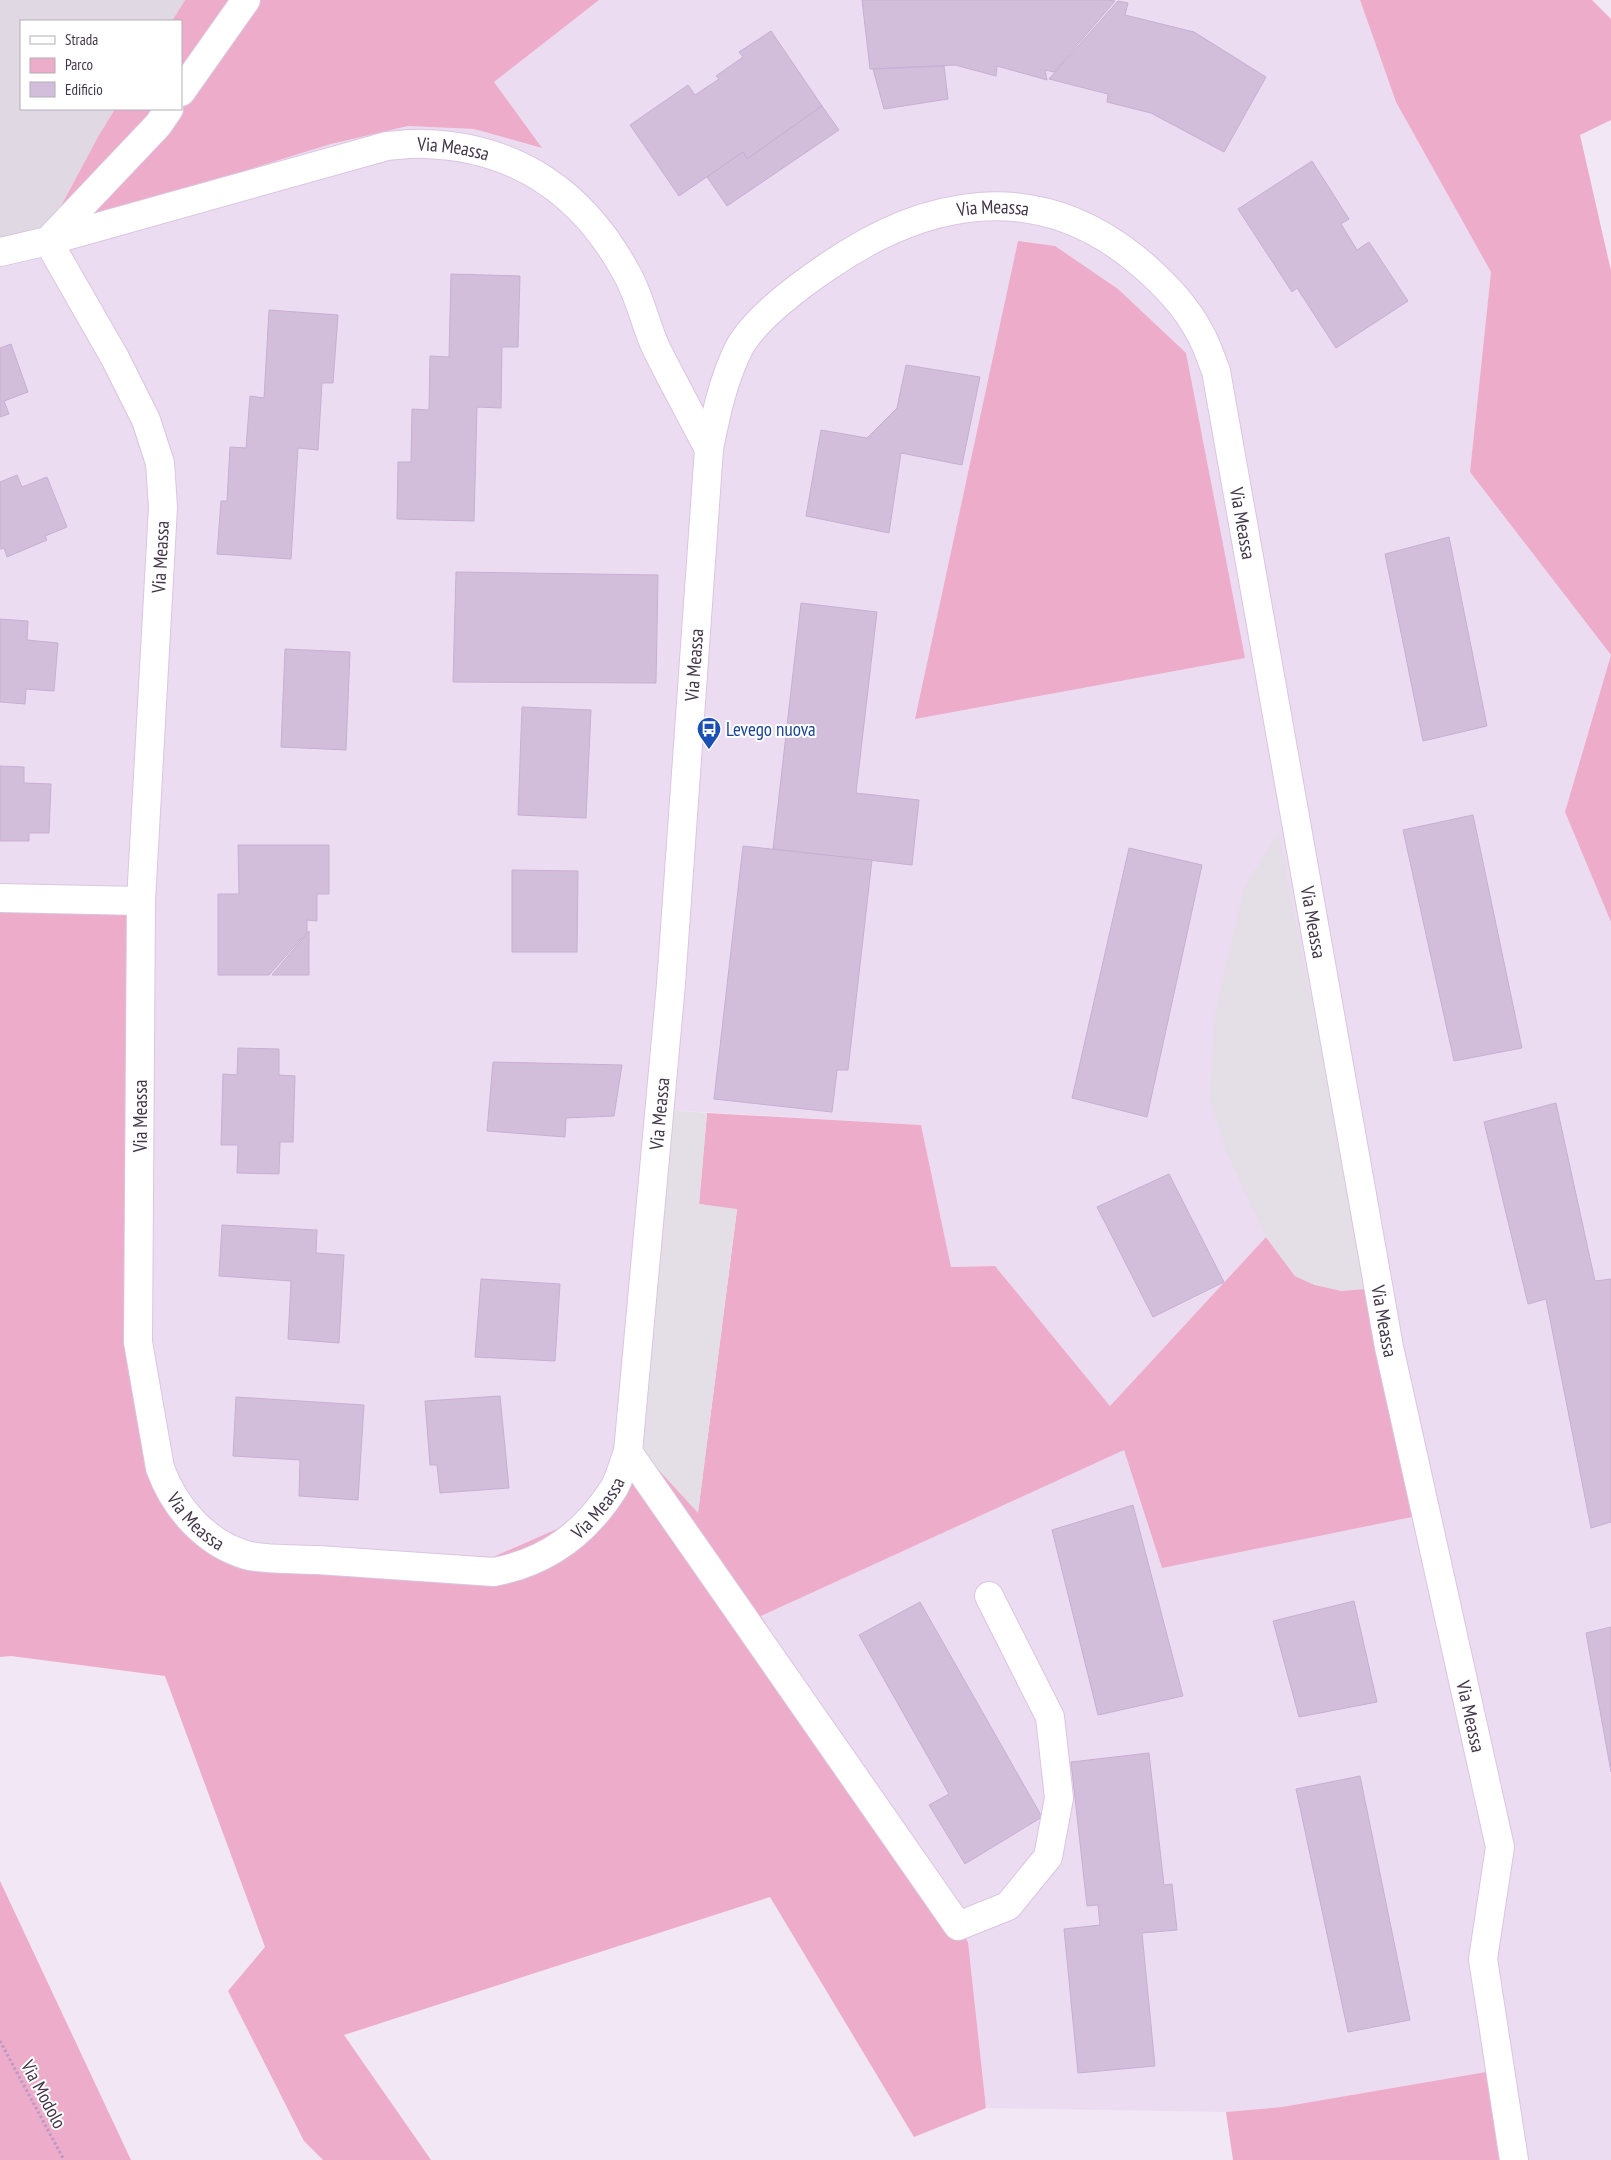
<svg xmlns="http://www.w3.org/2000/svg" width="1611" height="2160" viewBox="0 0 1611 2160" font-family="'PT Sans Narrow',sans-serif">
  <rect width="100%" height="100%" fill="#f2e7f5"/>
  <path fill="#ecdcf1" d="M599 0H1360L1396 102 1491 272 1470 472 1611 655 1565 812 1611 922V2160H1505L1282 2107 1226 2112 986 2108 968 1942 761 1616 1124 1450 1162 1568 1354 1220 1266 1237 1110 1406 995 1266 951 1267 921 1125 668 1110 625 1433 602 1487 566 1525 493 1557 251 1543 195 1515 163 1465 0 898V246L331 144 408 126 474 129 541 148 494 82Z"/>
  <path fill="#e0d9e4" d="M0 0H185L172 21H21V109H115L99 135 45 236 0 246Z"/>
  <g fill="#edacca">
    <path d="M185 0H599L494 82 542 148 474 129 408 126 331 144 137 204 45 236 99 135 115 109H181V21H172Z"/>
    <path d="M1360 0H1592L1611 19V120L1580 135 1611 271V922L1565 812 1611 655 1470 472 1491 272 1396 102Z"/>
    <path d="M1018 241 1055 246 1118 289 1186 353 1245 658 915 719Z"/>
    <path d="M0 898 141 901 138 1342 163 1465 195 1515 251 1543 493 1557 566 1525 602 1487 625 1433 698 1512 737 1210 699 1204 707 1113 921 1125 951 1267 995 1266 1110 1406 1266 1237 1295 1276 1315 1285 1367 1289 1412 1517 1162 1568 1124 1450 761 1616 968 1942 986 2108 914 2137 770 1897 344 2035 431 2160H323L304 2141 228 1991 265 1947 165 1676 11 1656 0 1657Z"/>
    <path d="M0 1881 131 2160H0Z"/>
    <path d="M1492 2071 1505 2160H1233L1226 2112 1282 2107Z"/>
  </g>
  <g fill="#e4dfe6">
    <path d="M1279 832 1367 1289 1341 1291 1315 1285 1295 1276 1266 1237 1225 1150 1210 1101 1214 1017 1244 887Z"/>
    <path d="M667 1110 707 1113 699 1204 737 1209 698 1513 625 1433Z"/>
  </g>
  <g fill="#d2bedb" stroke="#c8aed3">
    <path d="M862 0H1108L1115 1 1054 72 1045 70 1047 80 997 66 996 76 955 65 870 69Z"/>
    <path d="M1118 1 1128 3 1125 15 1194 32 1266 77 1224 152 1151 113 1107 102 1108 94 1049 79Z"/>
    <path d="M771 31 822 106 747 159 743 152 679 196 630 125 688 85 695 95 719 79 716 76 743 57 739 52Z"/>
    <path d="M944 66 948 99 884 109 873 69Z"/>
    <path d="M822 106 839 130 727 206 707 177 743 152 747 159Z"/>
    <path d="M1312 161 1349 219 1341 224 1357 250 1369 242 1408 301 1336 348 1297 288 1292 292 1238 209Z"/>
    <path d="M451 274 520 276 518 347H502L501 408 477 407 474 521 397 519 398 462H411L412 409 429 410 430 356 449 357Z"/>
    <path d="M269 310 338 315 333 383H322L318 450 298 448 291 559 217 554 221 501H227L230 447 246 448 250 396 264 398Z"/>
    <path d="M11 344 28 392 4 401 9 414 0 417V348Z"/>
    <path d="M906 365 980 377 962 465 901 453 889 533 806 516 821 430 867 438 897 408Z"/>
    <path d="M17 475 22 487 47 477 67 527 45 536 47 540 7 557 4 548 0 549V482Z"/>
    <path d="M1449 537 1487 726 1423 741 1385 554Z"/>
    <path d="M456 572 658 575 656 683 453 682Z"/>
    <path d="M801 603 877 612 856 793 919 800 912 865 773 849Z"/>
    <path d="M0 619 28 621 27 640 58 643 54 691 26 689 25 704 0 702Z"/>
    <path d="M285 649 350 652 346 750 281 747Z"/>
    <path d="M522 707 591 710 586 818 518 815Z"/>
    <path d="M0 766 24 767V783L51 784 49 833H29V841H0Z"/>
    <path d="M1473 815 1522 1048 1454 1061 1403 830Z"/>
    <path d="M238 845H329V894H317V921L307 920V932L269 975H218V894H239Z"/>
    <path d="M743 846 872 860 848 1070H837L832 1112 714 1099Z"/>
    <path d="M1129 848 1202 865 1147 1117 1072 1098Z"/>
    <path d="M512 870 578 871 577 952H512Z"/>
    <path d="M309 931V975H272Z"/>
    <path d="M238 1048 279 1049V1075L295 1076 293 1142H280L279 1174 237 1173 238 1145H221L223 1074 237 1075Z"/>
    <path d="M493 1062 622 1065 614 1116 566 1118 565 1137 487 1131Z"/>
    <path d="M1556 1103 1595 1281 1611 1279V1522L1591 1528 1546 1299 1528 1304 1484 1122Z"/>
    <path d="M1169 1174 1224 1282 1153 1317 1097 1207Z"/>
    <path d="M222 1225 317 1230 316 1253 344 1255 339 1343 288 1339 291 1281 219 1276Z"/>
    <path d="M481 1279 560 1284 555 1361 475 1357Z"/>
    <path d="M500 1396 509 1488 440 1493 437 1465H430L425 1401Z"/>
    <path d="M236 1397 364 1405 358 1500 299 1496 300 1460 233 1456Z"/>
    <path d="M1133 1505 1183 1696 1098 1715 1052 1530Z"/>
    <path d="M1354 1601 1377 1702 1299 1717 1273 1621Z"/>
    <path d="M920 1602 1042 1817 965 1864 929 1805 949 1794 859 1635Z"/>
    <path d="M1611 1627V1772L1586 1633Z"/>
    <path d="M1149 1753 1164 1885 1172 1884 1177 1930 1142 1933 1155 2066 1078 2073 1064 1929 1100 1925 1098 1905 1087 1906 1071 1762Z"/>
    <path d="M1360 1776 1410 2020 1348 2032 1296 1789Z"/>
  </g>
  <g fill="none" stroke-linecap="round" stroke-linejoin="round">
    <defs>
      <g id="minor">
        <path d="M181 92 246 0"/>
        <path id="s1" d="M48 241 115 358 146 420 160 463 163 507 141 901 138 1342 160 1468C174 1507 205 1543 246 1555 262 1560 299 1559 318 1560 377 1564 435 1568 494 1572 547 1562 585 1534 614 1488 620 1478 623 1464 628 1452L671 984 709 449C716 414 723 380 739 348 756 317 799 286 827 267 925 199 1034 178 1133 257 1159 278 1185 304 1200 333 1207 345 1211 359 1216 371L1389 1347 1500 1847 1483 1959 1514 2160"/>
        <path d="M48 241 158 125 169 109"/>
        <path id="s2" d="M0 252 48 241 387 146C400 145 413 143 425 144 518 147 584 194 627 274 640 297 645 324 656 348 673 382 691 415 709 449"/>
        <path d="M0 898 141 901"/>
        <path d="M628 1452 958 1926 1008 1906 1048 1857 1059 1798 1050 1717 989 1596"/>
      </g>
    </defs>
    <use href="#minor" stroke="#d9c6e0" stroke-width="30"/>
    <path stroke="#b999c5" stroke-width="3" stroke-dasharray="2.5 2.5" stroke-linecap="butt" d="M0 2041 64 2160"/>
    <use href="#minor" stroke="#fff" stroke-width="28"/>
  </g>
  <defs>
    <symbol id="bus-pin" viewBox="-11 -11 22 30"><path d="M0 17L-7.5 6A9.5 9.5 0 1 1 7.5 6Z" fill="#1a4fb4" stroke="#fff"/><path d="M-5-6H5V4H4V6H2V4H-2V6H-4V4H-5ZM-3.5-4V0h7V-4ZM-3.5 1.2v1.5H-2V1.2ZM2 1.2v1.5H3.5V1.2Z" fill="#fff"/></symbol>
  </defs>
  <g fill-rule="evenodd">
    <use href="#bus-pin" x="695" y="715" width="28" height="38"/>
  </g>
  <g text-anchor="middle" stroke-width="4" stroke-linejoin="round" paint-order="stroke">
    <g font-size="19" fill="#433549" stroke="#fff">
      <text dy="7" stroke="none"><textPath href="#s2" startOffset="468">Via Meassa</textPath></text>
      <text dy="7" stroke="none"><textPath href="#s1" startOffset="3234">Via Meassa</textPath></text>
      <text dy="7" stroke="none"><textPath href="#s1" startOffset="3684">Via Meassa</textPath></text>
      <text transform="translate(160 557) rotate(-87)" y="7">Via Meassa</text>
      <text dy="7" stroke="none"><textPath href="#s1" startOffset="2612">Via Meassa</textPath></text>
      <text dy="7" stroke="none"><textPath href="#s1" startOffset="4089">Via Meassa</textPath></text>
      <text dy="7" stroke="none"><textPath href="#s1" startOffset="2162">Via Meassa</textPath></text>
      <text transform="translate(140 1116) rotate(-90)" y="7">Via Meassa</text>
      <text dy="7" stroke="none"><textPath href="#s1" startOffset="4494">Via Meassa</textPath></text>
      <text dy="7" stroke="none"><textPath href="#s1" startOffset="1758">Via Meassa</textPath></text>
      <text dy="7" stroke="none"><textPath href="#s1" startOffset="1322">Via Meassa</textPath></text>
      <text dy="7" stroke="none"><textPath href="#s1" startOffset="4899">Via Meassa</textPath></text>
      <text transform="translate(44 2094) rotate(62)" y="7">Via Modolo</text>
    </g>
    <g font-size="19" fill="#164399" stroke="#fff" text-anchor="start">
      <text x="726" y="736">Levego nuova</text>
    </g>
  </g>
  <rect x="20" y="20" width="162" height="90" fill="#ffffff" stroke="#b4aeb6"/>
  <rect x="30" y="36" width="25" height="8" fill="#ffffff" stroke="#b4aeb6"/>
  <text x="65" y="45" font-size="15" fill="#433549">Strada</text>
  <rect x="30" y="58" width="25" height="15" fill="#edacca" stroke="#b4aeb6"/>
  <text x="65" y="70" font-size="15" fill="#433549">Parco</text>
  <rect x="30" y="82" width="25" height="15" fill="#d2bedb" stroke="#b4aeb6"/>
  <text x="65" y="95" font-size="15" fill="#433549">Edificio</text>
</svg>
